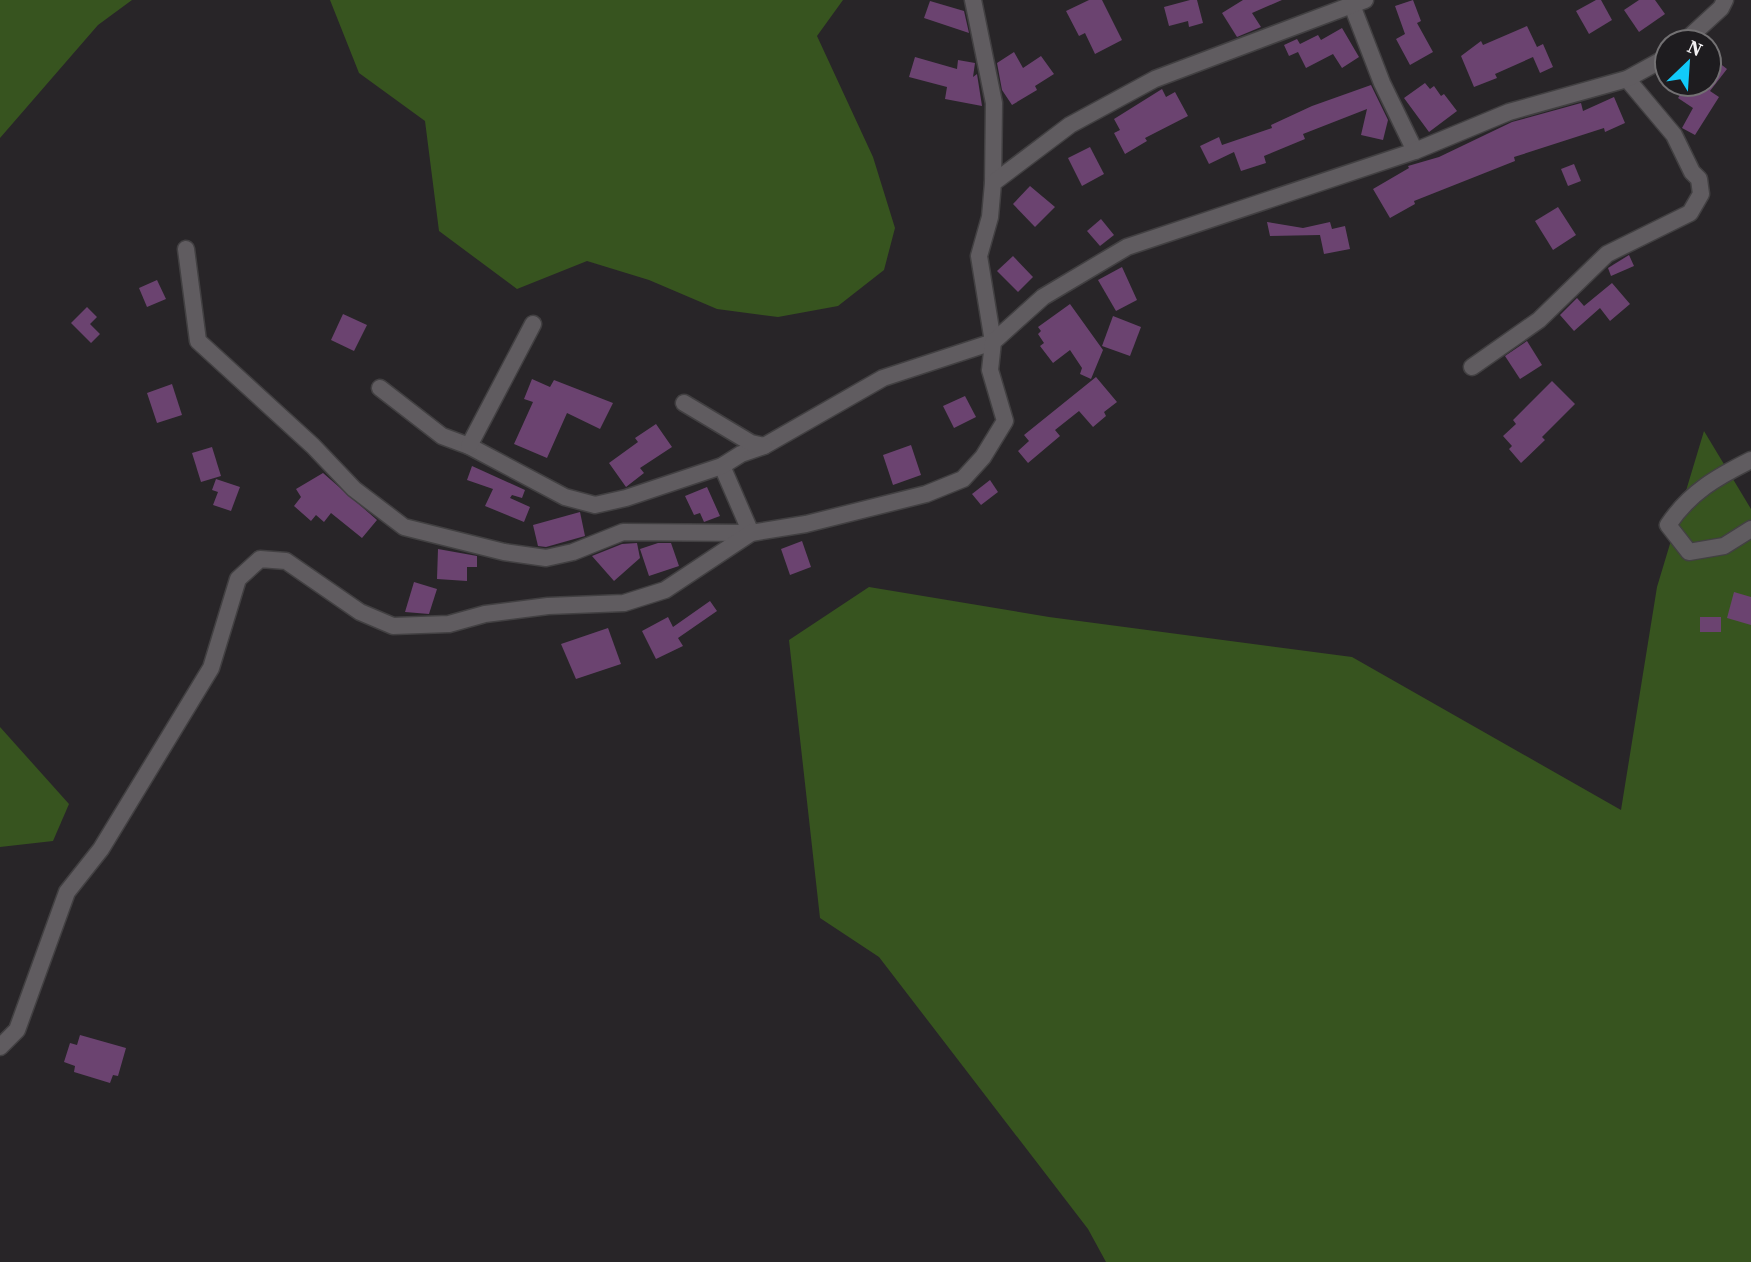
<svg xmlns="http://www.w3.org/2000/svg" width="1751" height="1262" viewBox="0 0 1751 1262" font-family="'Source Serif 4',serif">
  <rect width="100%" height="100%" fill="#282528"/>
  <g fill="#37541f">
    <path d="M0 0H132L98 25 0 138Z"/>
    <path d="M330 0H843L817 36 873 157 895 228 884 270 838 306 778 317 717 309 649 280 587 261 517 289 439 231 425 121 359 73Z"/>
    <path d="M1704 431 1751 509V1262H1106L1088 1229 879 957 820 918 789 640 869 587 1049 617 1352 657 1621 810 1657 587Z"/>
    <path d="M0 727 69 804 53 841 0 847Z"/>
  </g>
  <g fill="#6b4370">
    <path d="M1089 0H1102L1122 40 1095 54 1085 33 1079 36 1066 11Z"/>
    <path d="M1190 0H1197L1203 23 1189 27 1188 21 1169 26 1164 7Z"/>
    <path d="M1243 0H1282L1252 13 1261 27 1237 37 1222 13Z"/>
    <path d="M1413 0 1421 21 1417 23 1433 52 1410 65 1396 39 1405 34 1395 6Z"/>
    <path d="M1596 0H1601L1612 20 1589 34 1576 11Z"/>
    <path d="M1639 0H1655L1665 14 1639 32 1624 10Z"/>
    <path d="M930 1 964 11 969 33 924 18Z"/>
    <path d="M1527 26 1537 47 1543 44 1553 67 1540 73 1533 57 1495 74 1497 78 1474 87 1461 56 1481 41 1483 45Z"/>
    <path d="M1342 28 1359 57 1342 68 1333 54 1306 68 1298 52 1289 56 1284 45 1297 39 1300 44 1318 35 1321 40Z"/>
    <path d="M1014 52 1023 68 1041 56 1054 74 1035 86 1037 90 1012 105 1002 90 997 63Z"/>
    <path d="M1709 55 1727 69 1710 91 1719 97 1695 135 1682 128 1693 108 1678 98 1688 84H1709Z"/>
    <path d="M915 57 957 69 958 60 975 63 973 77 977 74 982 106 945 99 947 87 909 77Z"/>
    <path d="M1425 83 1430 89 1434 86 1441 96 1444 94 1457 111 1429 132 1404 98Z"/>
    <path d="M1371 85 1388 120 1383 140 1361 135 1367 109 1303 134 1305 139 1264 156 1266 163 1241 171 1234 152 1209 164 1200 146 1219 137 1222 145 1272 128 1271 125 1312 106Z"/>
    <path d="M1162 89 1166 97 1175 92 1188 116 1145 138 1147 141 1125 154 1114 133 1120 130 1114 119Z"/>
    <path d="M1614 97 1625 123 1605 132 1604 128 1514 157 1515 161 1414 201 1415 204 1390 218 1373 189 1409 168 1408 166 1439 157 1512 122 1581 103 1583 111Z"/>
    <path d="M1090 147 1104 174 1082 186 1068 158Z"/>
    <path d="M1574 164 1581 181 1568 186 1561 169Z"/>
    <path d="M1030 186 1055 207 1035 227 1013 204Z"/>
    <path d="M1558 207 1576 235 1553 250 1535 221Z"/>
    <path d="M1101 219 1114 235 1100 246 1087 231Z"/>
    <path d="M1267 222 1303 228 1330 222 1332 229 1345 226 1350 249 1324 254 1320 235 1270 236Z"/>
    <path d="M1629 255 1634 266 1611 276 1608 268Z"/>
    <path d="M1013 256 1033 277 1018 292 997 271Z"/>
    <path d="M1122 267 1137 300 1116 311 1098 280Z"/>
    <path d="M157 280 166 299 147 307 139 288Z"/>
    <path d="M1612 283 1630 304 1610 321 1600 308 1574 331 1560 315 1577 298 1584 306Z"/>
    <path d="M1070 304 1103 350 1091 379 1080 374 1082 368 1070 350 1053 363 1040 346 1044 343 1038 334 1041 331 1038 327Z"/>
    <path d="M87 307 97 317 90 324 100 334 91 343 71 323Z"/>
    <path d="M343 314 367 325 354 351 331 340Z"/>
    <path d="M1113 316 1141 327 1130 356 1102 346Z"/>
    <path d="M1527 341 1542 365 1520 379 1505 356Z"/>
    <path d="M1096 377 1117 402 1104 412 1106 416 1093 427 1079 411 1055 430 1060 436 1028 463 1018 451 1029 441 1024 435Z"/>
    <path d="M532 379 550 387 554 380 613 403 600 429 567 413 547 458 514 444 533 402 524 399Z"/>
    <path d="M1552 381 1575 404 1542 437 1545 440 1521 463 1509 449 1512 446 1503 436 1516 424 1513 420Z"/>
    <path d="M172 384 182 415 157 423 147 393Z"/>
    <path d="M965 396 976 417 954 428 943 406Z"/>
    <path d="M656 424 672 447 640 468 644 473 626 487 609 463 638 442 635 438Z"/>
    <path d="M911 445 921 475 893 485 883 455Z"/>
    <path d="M212 447 221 476 201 482 192 453Z"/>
    <path d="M472 466 525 490 522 498 512 495 510 498 530 507 524 522 485 506 493 489 467 480Z"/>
    <path d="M323 473 377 520 362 538 331 513 324 522 316 515 311 521 294 506 301 497 296 489Z"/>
    <path d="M216 479 240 487 231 511 213 505 218 492 212 490Z"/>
    <path d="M990 480 998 492 981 505 972 494Z"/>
    <path d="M707 487 720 516 704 522 700 513 694 515 685 496Z"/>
    <path d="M580 512 585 536 546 547 538 546 533 525Z"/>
    <path d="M802 541 811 567 790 575 781 549Z"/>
    <path d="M637 543 640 558 614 581 592 556 622 544Z"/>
    <path d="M658 543H671L679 566 649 576 640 549Z"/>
    <path d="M438 549 477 556V567H467V581L437 579Z"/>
    <path d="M414 582 437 589 429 614 405 612Z"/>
    <path d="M1734 592 1751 597V625L1727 618Z"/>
    <path d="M710 601 717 611 678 638 683 646 656 659 642 631 668 617 673 627Z"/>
    <rect x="1700" y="617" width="21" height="15"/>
    <path d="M608 628 621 664 576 679 561 644Z"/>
    <path d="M80 1035 126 1048 118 1076 113 1075 110 1083 74 1072 75 1066 64 1062 70 1043 77 1045Z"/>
  </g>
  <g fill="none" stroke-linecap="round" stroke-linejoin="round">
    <defs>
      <g id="minor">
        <path d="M973 0 994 103 993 183"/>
        <path d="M1350 0 1382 83 1415 151"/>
        <path d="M1684 42 1721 8 1725 0"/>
        <path d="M186 249 198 341 313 446 354 489 404 527 504 552 546 558 573 552 623 532 751 533 722 466"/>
        <path d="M1472 367 1539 320 1607 254 1690 213 1701 194 1699 179 1692 172 1674 135 1627 79"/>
        <path d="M380 388 442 436 469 446 565 497 595 505 626 498 722 466 741 454 764 446 883 378 993 342 979 256 990 217 993 183 1070 125 1155 79 1365 0"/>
        <path d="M684 403 751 443 764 446"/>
        <path d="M469 446 533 324"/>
        <path d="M1751 460C1717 477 1690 492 1668 525L1689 552 1724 546 1751 529"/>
        <path d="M0 1047 17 1030 67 892 101 849 211 668 238 579 260 559 286 561 360 612 393 626 449 624 485 614 548 606 624 603 665 590 751 533 806 524 926 494 963 479 983 457 1005 421 990 370 993 342 1043 297 1127 247 1415 151 1509 112 1627 79 1667 57"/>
      </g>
    </defs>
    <use href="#minor" stroke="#424042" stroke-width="19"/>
    <use href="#minor" stroke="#605c60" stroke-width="16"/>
  </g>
  <g transform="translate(1688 63) rotate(25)"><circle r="33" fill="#1e1c1f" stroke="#737173" stroke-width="2"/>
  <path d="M0-5L12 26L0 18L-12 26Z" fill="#11cafa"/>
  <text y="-10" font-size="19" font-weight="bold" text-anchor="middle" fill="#f2f0f2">N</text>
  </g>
</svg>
